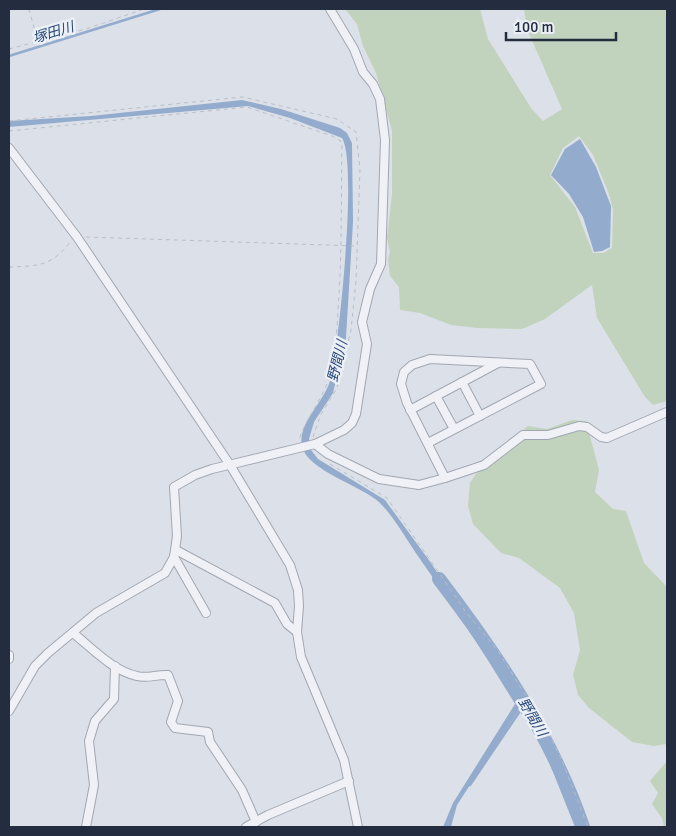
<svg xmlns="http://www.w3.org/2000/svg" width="676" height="836" viewBox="0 0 676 836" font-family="Signika,'Noto Sans JP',sans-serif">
  <rect width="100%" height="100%" fill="#dce0e8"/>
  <g fill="#c1d3bc" fill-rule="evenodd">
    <path d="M345 9H480L488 39 531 108 543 121 562 109 527 29 524 9H667V401L653 405 645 397 597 318 592 285 545 319 522 329 477 328 451 325 420 313 400 310 399 287 390 276 388 259 390 252 387 238 392 195V131L376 73 363 46 357 24ZM579 136 593 155 609 194 613 210 612 248 603 253H593L575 207 550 175 563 148Z"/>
    <path d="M572 420 586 421 599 470 595 492 613 509 626 511 644 563 667 587V746L665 744 654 746 632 742 589 708 578 695 573 675 580 650 574 613 560 588 519 558 501 553 473 524 468 506 470 483 484 462 528 426 547 429Z"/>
    <path d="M667 761V827H664L662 818 652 804 658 793 650 781Z"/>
  </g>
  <g fill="#93abcc">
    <path d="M242 100 281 109 340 128 347 133 352 143 353 222 346 338 333 393 314 422 309 439 311 450 318 459 385 500 431 563 548 745 580 827H575L543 747 519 710 457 805 451 827H443L453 803 515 704C485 654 453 606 420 559 407 541 396 519 380 503 363 486 307 471 302 446 297 424 324 402 330 381 339 346 358 163 342 138L290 118 248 106 9 127V121L91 116Z"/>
    <path d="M580 139 596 167 611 206 610 247 602 251 594 252 583 217 569 194 551 175 565 149Z"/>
  </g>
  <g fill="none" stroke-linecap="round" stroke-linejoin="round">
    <g stroke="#93abcc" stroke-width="2.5">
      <path d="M9 56 160 9"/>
      <path d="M470 785 524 705"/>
    </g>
    <path stroke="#93abcc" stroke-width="14" d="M439 579C497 655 552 736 583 827"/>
    <defs>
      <g id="minor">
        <path d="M9 148 77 237 230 465 290 565 298 590 299 606 297 632 301 657 344 760 358 827"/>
        <path d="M462 382 480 416"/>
        <path d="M436 396 454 429"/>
        <path d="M410 410 498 363"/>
        <path d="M428 443 541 384 530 364 430 359 412 365 404 372 401 384 407 403 445 478"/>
        <path d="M315 444 328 454 379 479 419 485 445 478 484 465 523 435H548L579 426 587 427 601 437 607 438 667 412"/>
        <path d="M176 550 275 603 287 624 297 632"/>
        <path d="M174 557 206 613"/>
        <path d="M73 633C92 648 113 671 137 676 148 679 157 674 168 675L178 701 171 722 175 728 208 732 210 742 242 790 256 822"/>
        <path d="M9 655V659"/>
        <path d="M9 711 35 666 48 653 96 613 165 573 174 557 177 536 174 487 195 475 212 469 315 444 344 430 352 423 356 414 367 344 362 322 370 289 381 264 385 140 380 99 373 84 363 72 354 49 330 9"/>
        <path d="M86 827 94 785 89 741 95 721 114 699 115 666"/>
        <path d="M246 827 268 815 349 781"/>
      </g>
    </defs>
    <use href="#minor" stroke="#a1a7b2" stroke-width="10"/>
    <g stroke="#babec7" stroke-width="1" stroke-dasharray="4 4" stroke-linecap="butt">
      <path d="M29 9 37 39"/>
      <path d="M9 49 86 29 144 9"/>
      <path d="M9 121 242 97 337 119 356 132 360 169 356 281 351 330 337 388 321 414 313 437"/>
      <path d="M9 131 247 107 332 136 342 142C341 193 342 244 339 295 337 321 337 349 330 375 324 398 306 417 299 440"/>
      <path d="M86 237 357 246"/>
      <path d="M9 267C39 266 52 266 71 241"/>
      <path d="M330 464 387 498 466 612 498 651 545 727 561 758 588 827"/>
    </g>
    <use href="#minor" stroke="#eff1f6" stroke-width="8"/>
  </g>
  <g text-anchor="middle" stroke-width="5" stroke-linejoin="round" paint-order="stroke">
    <g font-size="14" font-style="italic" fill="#2a4878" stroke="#ebeff6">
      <text transform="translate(53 32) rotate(-17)" y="5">塚田川</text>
      <text transform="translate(337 361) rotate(-76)" y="5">野間川</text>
      <text transform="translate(533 717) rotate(59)" y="5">野間川</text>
    </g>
  </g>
  <rect width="676" height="836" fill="none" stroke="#242d40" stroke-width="20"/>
  <path d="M506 32v8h110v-8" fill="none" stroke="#242d40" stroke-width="2.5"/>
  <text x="514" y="32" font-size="15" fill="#242d40" stroke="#ebeff6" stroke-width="4" paint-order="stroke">100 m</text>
</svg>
